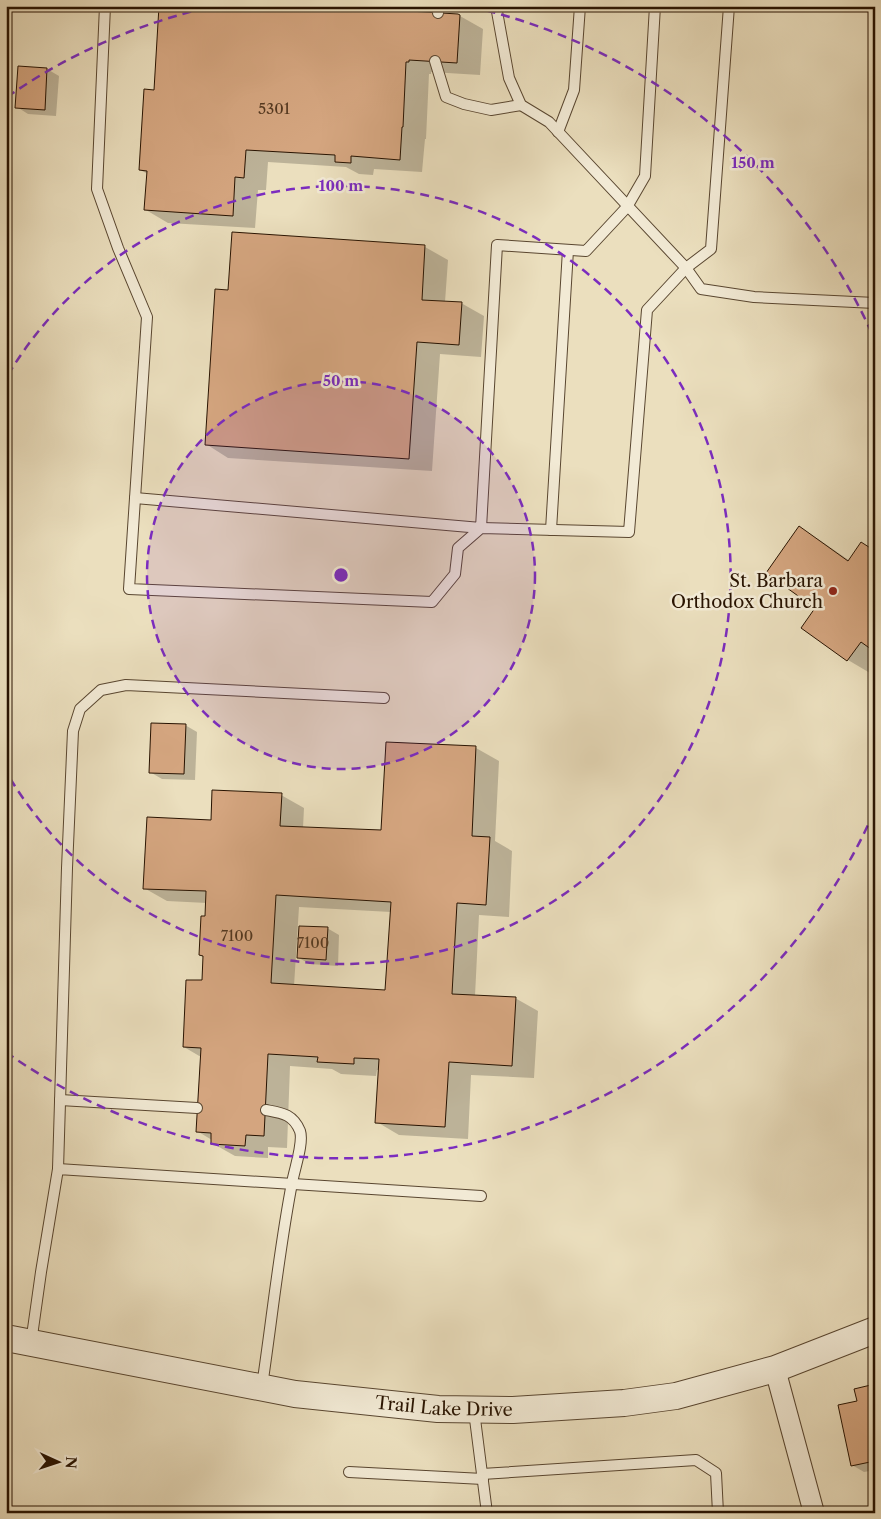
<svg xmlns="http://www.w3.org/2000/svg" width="881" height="1519" viewBox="0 0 881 1519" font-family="'Libre Caslon Text',serif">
  <rect width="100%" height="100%" fill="#ebdfbe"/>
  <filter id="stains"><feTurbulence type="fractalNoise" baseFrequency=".004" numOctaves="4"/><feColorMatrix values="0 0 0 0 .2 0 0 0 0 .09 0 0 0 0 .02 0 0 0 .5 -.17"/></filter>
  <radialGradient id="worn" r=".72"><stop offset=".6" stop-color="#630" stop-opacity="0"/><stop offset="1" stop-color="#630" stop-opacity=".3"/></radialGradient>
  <g fill="#0003" fill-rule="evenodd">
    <path d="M160 6H433L432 14 460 16 483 29 480 75 431 72V74H429L426 139H425L422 172 374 169 373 175 359 174 346 167 268 162 266 190H258L255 228 168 223 146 210 148 174 140 170 155 91Z"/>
    <path d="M47 69 59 76 56 116 28 114 17 107Z"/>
    <path d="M233 234 425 247 448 260 445 302 461 303 484 316 481 357 440 354 432 471 228 458 206 444 229 291Z"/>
    <path d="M799 528 821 541 850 561 875 551V667L870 673 848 660 803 628 817 608Z"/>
    <path d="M185 725 197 732 195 780 162 779 150 772Z"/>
    <path d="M387 743 476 748 499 761 495 841 512 851 509 917 479 915 475 996 515 998 538 1011 534 1078 471 1075 468 1139 399 1135 377 1122 379 1070H377L376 1076 341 1074 332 1069 290 1066 287 1148 268 1147V1158L235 1156 212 1143V1140L197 1131 201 1057 184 1047 203 981 204 957 200 955 207 903 167 901 144 888 212 821 281 795 304 808 303 828 382 832ZM299 907 391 912 387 991 294 986Z"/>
    <path d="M327 928 339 935 338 966 310 964 299 958Z"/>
    <path d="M875 1385V1470L864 1472 852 1465 858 1402Z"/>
  </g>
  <g fill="#d4a57f" stroke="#281301" fill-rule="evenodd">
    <path d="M159 6H409V11L458 14 460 15 457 63 409 60V62H406L403 127H402L400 160 351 156V163L335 162V155L246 150 244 178 235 177 233 216 144 210 147 171 139 170 144 89 154 90Z"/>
    <path d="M18 66 47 68 45 110 15 108Z"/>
    <path d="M232 232 425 245 422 300 462 302 459 345 417 342 409 459 205 445 215 289 228 290Z"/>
    <path d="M799 526 848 561 861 542 875 551V652L861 642 847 661 801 628 815 608 766 573Z"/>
    <path d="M151 723 186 724 184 774 149 773Z"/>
    <path d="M386 742 476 746 472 836 490 837 486 905 457 903 452 994 516 997 512 1066 449 1062 445 1127 375 1123 379 1059 354 1058V1064L317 1062 318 1057 268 1054 264 1136 246 1135 245 1146 211 1144V1133L196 1132 201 1048 183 1047 186 980H202L203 956 199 955 201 916H205L206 891 143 889 147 817 211 820 212 790 282 793 280 826 381 830ZM276 895 391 902 385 990 271 983Z"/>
    <path d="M299 926 328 927 326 960 297 958Z"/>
    <path d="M875 1384V1461L851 1466 838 1405 857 1401 854 1389Z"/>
  </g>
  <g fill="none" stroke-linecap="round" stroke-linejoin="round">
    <defs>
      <g id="service">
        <path d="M105 6 97 189 118 248 147 317 129 589 432 602 455 574 458 548 481 528 629 532 647 310 686 268 711 249 729 6"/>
        <path d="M496 6 509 78 521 105 549 122 686 268 701 289 754 297 875 303"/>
        <path d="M438 13 439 6"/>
        <path d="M435 61 446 97 464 104 491 110 521 105"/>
        <path d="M558 132 574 90 580 6"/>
        <path d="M135 498 481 528 497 245 586 251 627 207 645 176 655 6"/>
        <path d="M551 530 568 250"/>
        <path d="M60 1100 197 1108"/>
        <path d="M58 1169 67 868 73 731 80 709 101 690 126 685 384 698"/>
        <path d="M31 1343 41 1272 58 1169 481 1196"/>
        <path d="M262 1386C272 1319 279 1250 292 1183 294 1170 304 1143 300 1131 293 1114 282 1113 266 1110"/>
        <path d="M474 1411 487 1513"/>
        <path d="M349 1472 483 1479"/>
        <path d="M482 1474 696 1460 716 1473 718 1513"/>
      </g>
      <path id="minor" d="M775 1369 814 1513"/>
      <g id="tertiary">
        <path id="s1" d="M6 1338 295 1394 438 1409 513 1410 624 1403 676 1396 775 1369 875 1330"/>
      </g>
    </defs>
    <use href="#service" stroke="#594630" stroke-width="12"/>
    <use href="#minor" stroke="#594630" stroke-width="22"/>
    <use href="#tertiary" stroke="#594630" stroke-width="28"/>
    <use href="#service" stroke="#f2ead5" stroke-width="10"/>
    <use href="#minor" stroke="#f2ead5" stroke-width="20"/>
    <use href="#tertiary" stroke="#f2ead5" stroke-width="26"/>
  </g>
  <circle cx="341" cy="575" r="194" fill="#7b2cbf" fill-opacity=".12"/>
  <g fill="none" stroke="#7b2cbf" stroke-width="2.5" stroke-dasharray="9 6">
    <circle cx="341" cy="575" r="194"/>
    <path d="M8 375A389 389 0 1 1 8 775"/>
    <path d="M874 812A583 583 0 0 1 7 1053M7 97A583 583 0 0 1 210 7M472 7A583 583 0 0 1 874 338"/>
  </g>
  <circle fill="#8f2418" stroke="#f2ead5" stroke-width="2" cx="833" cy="591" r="5"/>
  <g text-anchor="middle" stroke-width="5" stroke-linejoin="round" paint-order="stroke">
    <g font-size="15" fill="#533820">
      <text x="274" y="114">5301</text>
      <text x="237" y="941">7100</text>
      <text x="313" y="948">7100</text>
    </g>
    <g font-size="18" fill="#281301" stroke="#f2ead5" text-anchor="end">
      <text x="823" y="587">St. Barbara<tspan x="823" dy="21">Orthodox Church</tspan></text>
    </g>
    <g font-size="18" fill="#281301" stroke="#f2ead5">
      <text dy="6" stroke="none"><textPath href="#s1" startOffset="444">Trail Lake Drive</textPath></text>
    </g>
  </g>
  <circle cx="341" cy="575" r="8" fill="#7b2cbf" stroke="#f2ead5" stroke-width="2.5"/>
  <g font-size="15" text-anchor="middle" font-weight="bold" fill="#7b2cbf" stroke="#f2ead5" stroke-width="5" stroke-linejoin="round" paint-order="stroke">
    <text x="753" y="168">150 m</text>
    <text x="341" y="191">100 m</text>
    <text x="341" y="386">50 m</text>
  </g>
  <rect width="881" height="1519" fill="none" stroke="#ebdfbe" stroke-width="25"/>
  <rect x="8" y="8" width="866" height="1504" fill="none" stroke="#281301" stroke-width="2.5"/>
  <rect x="12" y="12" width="856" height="1494" fill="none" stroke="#281301"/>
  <g transform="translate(58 1462) rotate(93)" stroke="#f2ead5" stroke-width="4" paint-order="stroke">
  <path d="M0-4L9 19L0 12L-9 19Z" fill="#281301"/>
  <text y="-8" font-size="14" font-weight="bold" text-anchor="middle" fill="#281301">N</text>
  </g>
  <rect width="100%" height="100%" filter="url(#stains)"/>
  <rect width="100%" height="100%" fill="url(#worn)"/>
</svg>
